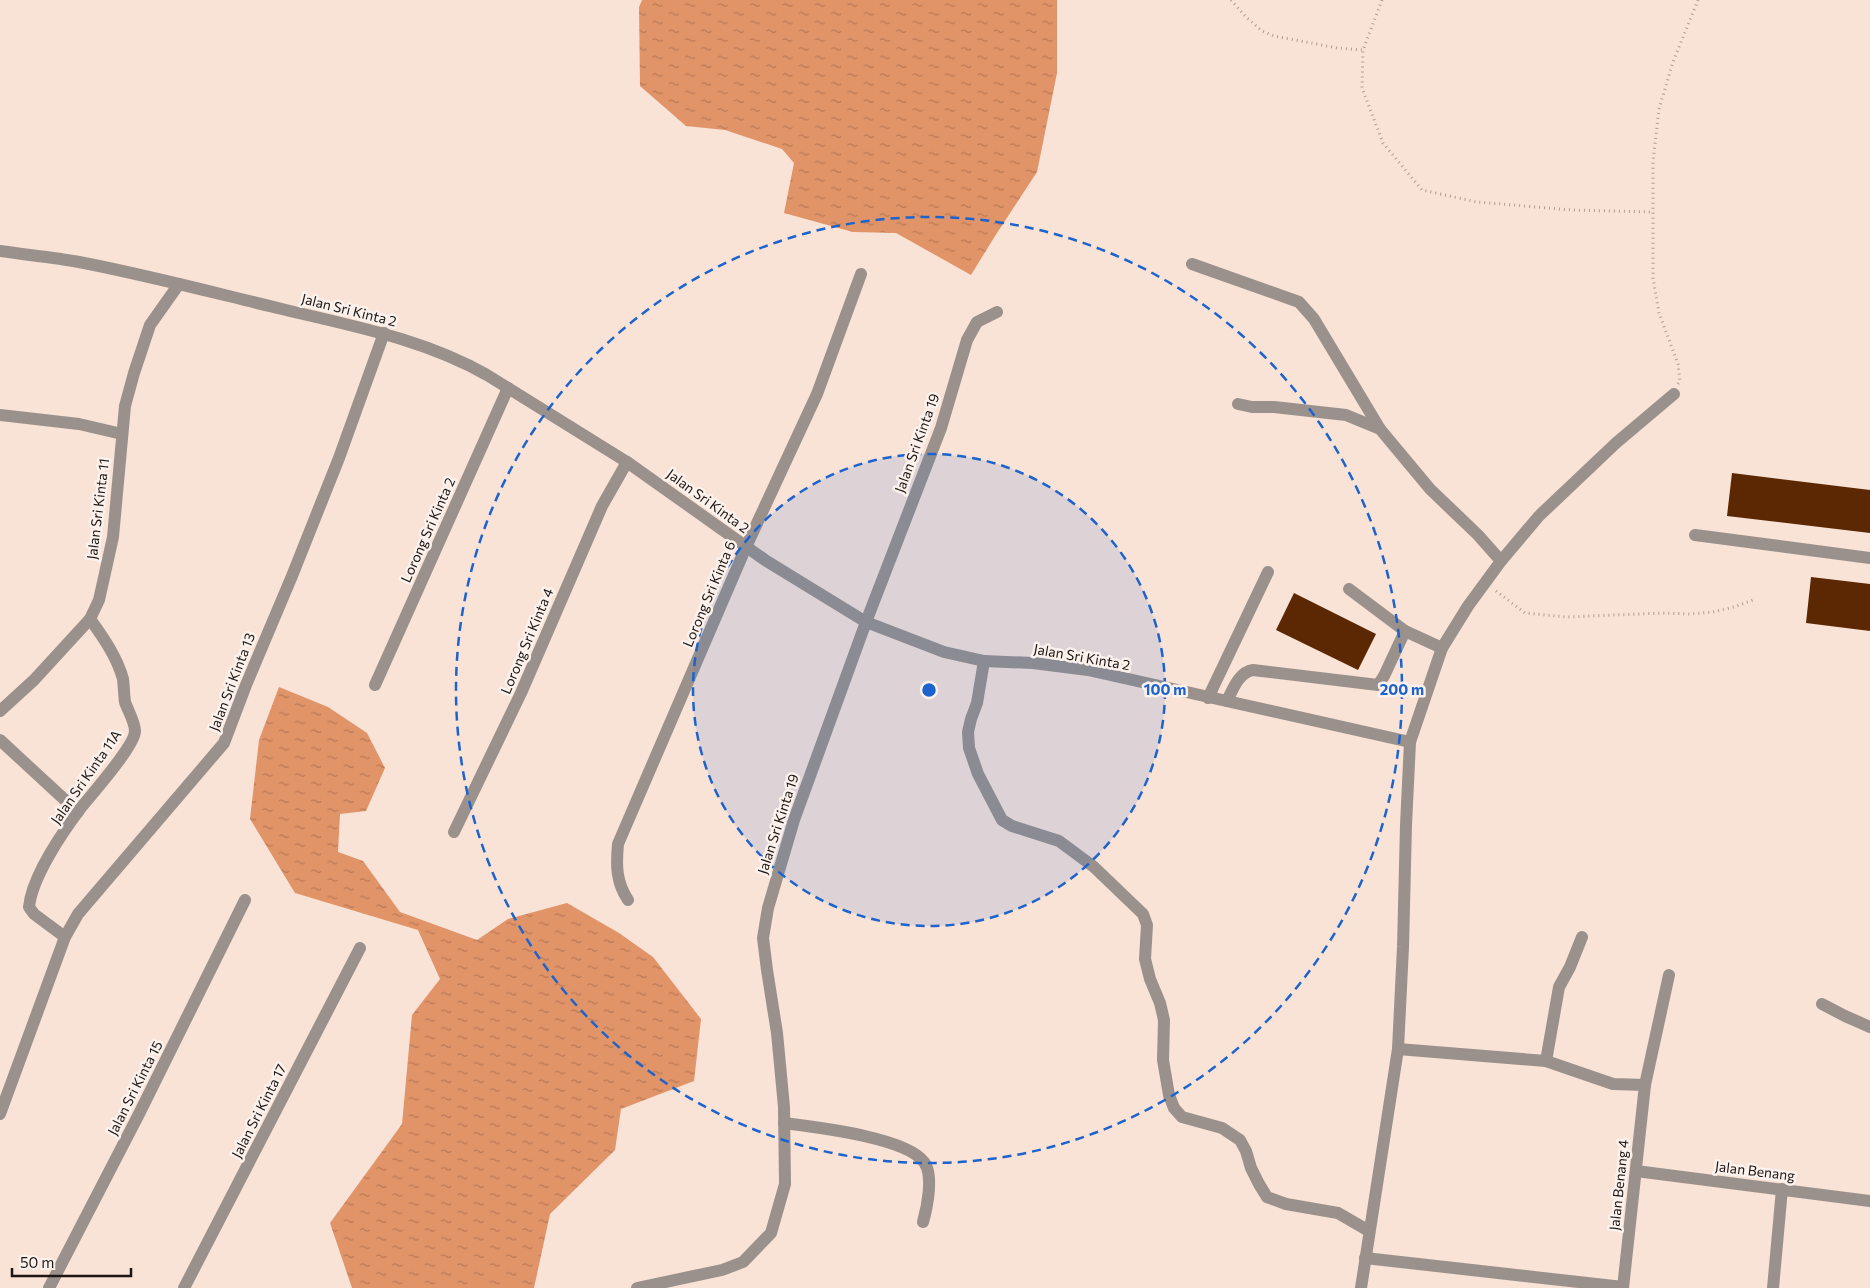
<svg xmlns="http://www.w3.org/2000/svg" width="1870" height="1288" viewBox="0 0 1870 1288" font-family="Commissioner,sans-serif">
  <defs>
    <pattern id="water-ripples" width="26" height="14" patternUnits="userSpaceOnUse" patternTransform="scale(1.25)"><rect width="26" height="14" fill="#e29469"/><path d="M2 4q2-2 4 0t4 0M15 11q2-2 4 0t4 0" fill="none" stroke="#b77855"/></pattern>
  </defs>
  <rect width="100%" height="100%" fill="#f9e2d6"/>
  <g fill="url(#water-ripples)">
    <path d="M642 0H1057V73L1037 172 995 236 971 275 896 233 853 232 784 213 794 163 782 149 725 130 686 126 640 86 639 7Z"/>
    <path d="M279 687 328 707 367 733 385 768 366 811 340 814 338 852 363 861 400 912 477 940 508 919 567 903 619 933 653 957 701 1019 694 1081 621 1109 615 1150 550 1214 534 1288H352L330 1223 402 1124 412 1015 440 979 418 930 295 893 250 819 259 740Z"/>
  </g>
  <g fill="#5c2803">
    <path d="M1732 473 1870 490V533L1727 516Z"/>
    <path d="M1811 577 1870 584V631L1806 623Z"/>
    <path d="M1294 593 1376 634 1358 670 1276 630Z"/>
  </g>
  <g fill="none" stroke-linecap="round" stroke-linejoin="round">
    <g stroke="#af9d94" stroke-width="3" stroke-dasharray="1 4" stroke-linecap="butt">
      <path d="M1231 0 1245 16 1262 31 1274 36 1337 48 1363 50"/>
      <path d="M1382 0 1363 50 1362 88 1383 143 1422 190 1477 202 1572 210 1654 212"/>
      <path d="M1678 384 1680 381 1678 364 1659 313 1653 278V162L1659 109 1673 62 1698 0"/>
      <path d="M1496 591 1525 613 1566 617 1663 613 1690 614 1713 612 1734 607 1753 600"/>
    </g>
    <g stroke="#9b918c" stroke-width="12">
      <path d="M0 251C26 255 53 257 79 262 147 275 215 293 282 309 352 326 424 339 487 375L627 462 765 560 866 622 944 652 984 661 1033 663 1088 670 1410 742"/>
      <path d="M1192 264 1299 302 1314 319 1380 429"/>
      <path d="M1238 404 1252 407H1274L1346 415 1380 429 1430 489 1478 535 1501 561 1468 606 1442 648 1410 742 1406 825 1403 947 1398 1049 1361 1288"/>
      <path d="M0 415 79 424 122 434"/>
      <path d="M1695 535 1870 558"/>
      <path d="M1501 561 1539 516 1616 443 1674 394"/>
      <path d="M1405 631 1442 648"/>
      <path d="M984 661 977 703 971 719 968 732 969 748 978 774 1002 820 1012 826 1059 841 1094 867 1143 914 1147 925 1145 959 1150 979 1160 1003 1164 1020 1163 1060 1169 1095 1174 1108 1182 1117 1222 1128 1240 1140 1246 1151 1251 1168 1259 1184 1267 1197 1286 1204 1338 1213 1369 1231"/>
      <path d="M375 685 508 388"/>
      <path d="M1208 698 1268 572"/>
      <path d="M1227 701C1233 689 1239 672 1253 670L1378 685 1384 676 1405 631 1349 589"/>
      <path d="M0 711 34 680 90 619 99 600 113 537 125 406 134 373 150 325 179 284"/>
      <path d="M0 740 78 812"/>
      <path d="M454 832 521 693 602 506 627 462"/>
      <path d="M628 900C616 882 616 865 618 844L746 547 817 394 861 274"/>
      <path d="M65 937 34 914 29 907C32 877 62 833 80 809 91 795 135 746 135 731 135 722 128 711 125 702 124 695 124 687 123 679 117 657 103 637 90 619"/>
      <path d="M1822 1004 1845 1016 1870 1027"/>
      <path d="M1398 1049 1546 1061 1613 1084 1645 1085 1669 975"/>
      <path d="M1546 1061 1559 987 1570 967 1582 937"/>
      <path d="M0 1114 65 937 78 914 224 743 246 685 292 576 339 458 384 333"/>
      <path d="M784 1123C814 1127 906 1137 924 1162 934 1175 927 1208 923 1222"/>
      <path d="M1636 1171 1870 1201"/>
      <path d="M1365 1258 1623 1287"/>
      <path d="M49 1288 139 1114 245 900"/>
      <path d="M184 1288 360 948"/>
      <path d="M637 1288 722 1270 743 1262 771 1233 785 1184 784 1107 777 1033 767 970 763 938 768 908 794 820 866 622 941 428 967 340 977 322 997 312"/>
      <path d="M1623 1288 1645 1085"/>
      <path d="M1773 1288 1782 1189"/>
    </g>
  </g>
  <circle cx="929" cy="690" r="236" fill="#1c63ce" fill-opacity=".12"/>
  <g fill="none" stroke="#1c63ce" stroke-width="2.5" stroke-dasharray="9 6">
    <circle cx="929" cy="690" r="236"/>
    <circle cx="929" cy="690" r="473"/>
  </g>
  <g text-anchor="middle" stroke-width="5" stroke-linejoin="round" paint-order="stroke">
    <g font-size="14" fill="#1f1713" stroke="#fcf2ed">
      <text transform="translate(349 310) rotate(14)" y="5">Jalan Sri Kinta 2</text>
      <text transform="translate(917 443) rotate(-70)" y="5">Jalan Sri Kinta 19</text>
      <text transform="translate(708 501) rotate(36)" y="5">Jalan Sri Kinta 2</text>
      <text transform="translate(98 509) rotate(-83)" y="5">Jalan Sri Kinta 11</text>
      <text transform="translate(428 530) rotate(-66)" y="5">Lorong Sri Kinta 2</text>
      <text transform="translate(709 594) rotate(-67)" y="5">Lorong Sri Kinta 6</text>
      <text transform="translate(527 641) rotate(-67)" y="5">Lorong Sri Kinta 4</text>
      <text transform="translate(1082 657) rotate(10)" y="5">Jalan Sri Kinta 2</text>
      <text transform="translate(232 682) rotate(-69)" y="5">Jalan Sri Kinta 13</text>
      <text transform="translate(86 777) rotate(-55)" y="5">Jalan Sri Kinta 11A</text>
      <text transform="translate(778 824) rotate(-72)" y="5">Jalan Sri Kinta 19</text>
      <text transform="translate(135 1088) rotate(-63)" y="5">Jalan Sri Kinta 15</text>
      <text transform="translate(259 1111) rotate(-63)" y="5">Jalan Sri Kinta 17</text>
      <text transform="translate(1755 1171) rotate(7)" y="5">Jalan Benang</text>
      <text transform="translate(1619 1185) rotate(-84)" y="5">Jalan Benang 4</text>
    </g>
  </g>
  <circle cx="929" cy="690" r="8" fill="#1c63ce" stroke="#fcf2ed" stroke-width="2.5"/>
  <g font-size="15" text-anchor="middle" font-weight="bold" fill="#1c63ce" stroke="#fcf2ed" stroke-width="5" stroke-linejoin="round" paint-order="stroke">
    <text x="1165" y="695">100 m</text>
    <text x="1402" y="695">200 m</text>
  </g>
  <path d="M12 1268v8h119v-8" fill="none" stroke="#1f1713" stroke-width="2.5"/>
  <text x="20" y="1268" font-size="15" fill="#1f1713" stroke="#fcf2ed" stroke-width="4" paint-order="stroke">50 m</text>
</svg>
